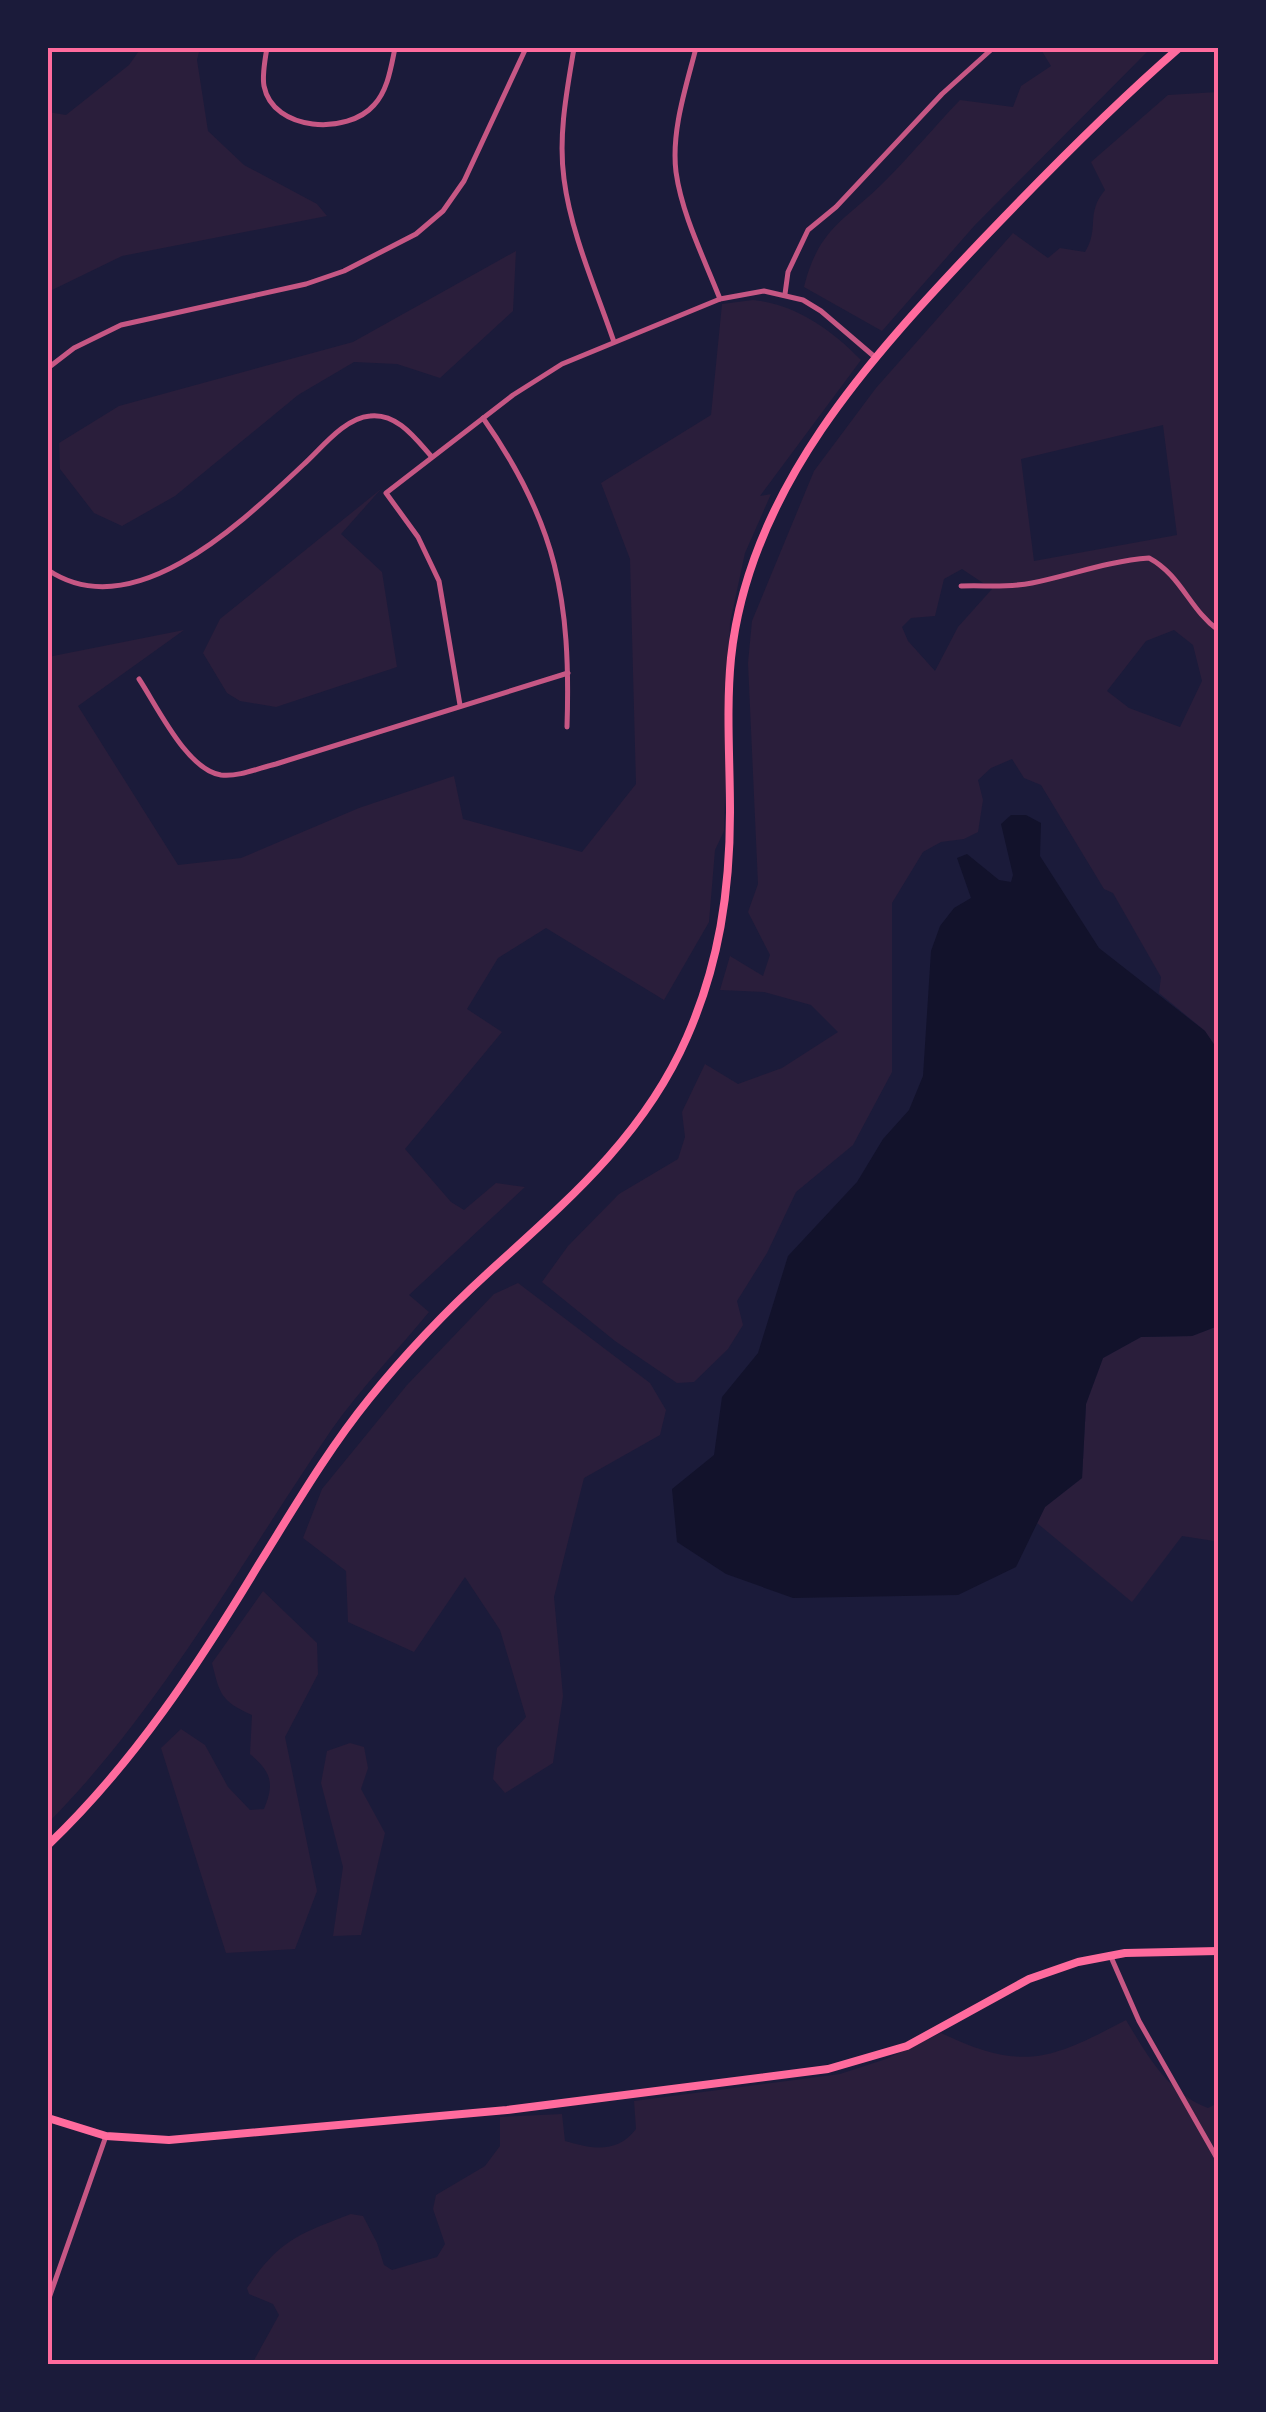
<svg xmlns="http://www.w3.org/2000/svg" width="1266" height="2412" viewBox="0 0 1266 2412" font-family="Montserrat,sans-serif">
  <rect width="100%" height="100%" fill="#1b1b3a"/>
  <g fill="#2a1e3b" fill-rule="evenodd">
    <path d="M141 48H200L197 60 208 131 244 165 317 204 327 216 122 256 48 292V112L66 115 129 65Z"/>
    <path d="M1040 48 1150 49 975 225 882 331 804 287C819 226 847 220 886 180 912 154 935 126 960 100L1013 107 1021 86 1051 66Z"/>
    <path d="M1218 92V1050H1215L1205 1031 1159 993 1161 977 1113 893 1104 889 1041 785 1024 778 1012 759 991 768 978 780 983 800 978 832 964 839 941 842 923 852 892 903V1072L853 1145 796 1192 767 1253 737 1301 743 1325 728 1349 694 1382 677 1383 615 1341 542 1282 568 1246 619 1194 678 1159 685 1137 682 1112 705 1064 738 1084 782 1068 838 1032 811 1005 764 992 720 990 730 956 763 976 770 955 748 912 758 884 748 663 752 621 814 471 876 388 1013 233 1048 258 1060 248 1085 252C1100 228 1085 214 1105 190L1091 162 1168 95ZM1163 425 1177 535 1034 561 1021 459ZM962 569 992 589 958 627 935 671 908 641 902 627 911 618 935 616 944 579ZM1174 630 1193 645 1202 681 1180 727 1129 708 1107 691 1146 641Z"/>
    <path d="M516 251 513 311 440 378 397 364 354 362 298 395 175 496 122 526 94 513 60 469 59 443 119 406 353 342Z"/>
    <path d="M753 300C796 304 832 330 861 360L760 496 771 494 745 553 730 623 724 831 715 850 709 922 664 1000 546 928 498 958 467 1009 502 1032 405 1149 451 1202 464 1210 496 1183 525 1187 409 1295 429 1312C397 1351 361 1388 332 1429 241 1562 161 1709 48 1823V657L184 630 78 706 178 865 241 858 359 808 454 776 463 819 582 852 636 784 630 559 601 483 711 415 722 304Z"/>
    <path d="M381 489 341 534 382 572 397 667 276 707 240 701 227 693 203 653 220 619Z"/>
    <path d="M518 1283 650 1383 666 1410 660 1435 584 1478 554 1597 563 1696 553 1763 505 1793 493 1779 497 1748 526 1717 500 1630 465 1577 414 1652 348 1622 346 1571 303 1538 322 1489 407 1385 494 1294Z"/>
    <path d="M1218 1326V1533L1214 1541 1182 1536 1132 1602 1037 1523 1045 1507 1082 1478 1086 1404 1103 1358 1141 1337 1192 1336Z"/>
    <path d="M263 1591 317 1643 318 1674 285 1737 317 1891 295 1949 226 1953 161 1748 181 1729 205 1745 228 1787 250 1810 264 1809C275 1783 271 1772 250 1754L252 1715C221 1701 220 1695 212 1663Z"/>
    <path d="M350 1743 364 1747 368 1768 361 1789 385 1833 361 1935 333 1936 343 1867 321 1783 327 1751Z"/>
    <path d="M1126 2020C1147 2055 1168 2093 1208 2108L1218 2103V2364H252L279 2315 273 2304 249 2294 247 2288C279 2240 299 2234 351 2214L363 2216 377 2243 384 2265 392 2270 437 2257 445 2244 433 2209 436 2195 485 2166 500 2146V2117L562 2114 565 2141C592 2149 617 2154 636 2129L634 2101 840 2074 886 2059 941 2033C1023 2072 1050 2060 1126 2020Z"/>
  </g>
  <path fill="#12122b" d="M1011 815H1026L1041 823 1040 856 1099 948 1205 1031 1218 1050V1326L1192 1336 1141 1337 1103 1358 1086 1404 1082 1478 1045 1507 1016 1567 958 1595 793 1598 726 1574 677 1542 672 1489 714 1455 722 1397 758 1353 788 1256 857 1182 883 1139 909 1110 923 1076 931 951 940 926 954 908 971 898 957 858 967 854 999 880 1011 882 1013 875 1001 824Z"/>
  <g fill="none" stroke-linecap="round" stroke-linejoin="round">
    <g stroke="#c65784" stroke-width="5">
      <path d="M267 48C265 59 262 75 264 86 273 132 348 135 374 105 388 90 391 67 395 48"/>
      <path d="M574 48C567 90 558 135 564 179 571 234 596 289 614 342"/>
      <path d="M696 48C686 87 671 131 676 172 682 215 704 258 720 299"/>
      <path d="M785 294 788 272 808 230 836 207 942 94 993 48"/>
      <path d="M48 368 74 348 121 325 306 284 344 271 416 234 443 211 464 181 526 48"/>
      <path d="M483 418C557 523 571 601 567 727"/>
      <path d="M48 570C134 628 243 521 303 465 321 449 344 418 370 416 397 413 415 438 431 456"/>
      <path d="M961 586C986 585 1008 588 1032 583 1071 575 1109 561 1149 558 1181 575 1190 610 1218 630"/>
      <path d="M139 679C157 706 187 770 221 775 239 777 259 768 276 764L568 673"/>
      <path d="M460 705 439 581 418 537 386 493 513 395 562 364 720 299 764 291 803 300 821 311 876 358"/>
      <path d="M1111 1957 1139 2021 1218 2160"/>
      <path d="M48 2301 106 2136"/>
    </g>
    <g stroke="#ff6b9d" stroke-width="8">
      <path d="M48 1845C134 1763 198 1665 259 1564 294 1508 327 1451 369 1399 406 1353 446 1311 490 1271 567 1201 644 1136 687 1037 719 964 730 891 730 812 730 760 726 709 731 658 749 489 870 358 982 240 1045 174 1110 108 1179 48"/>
      <path d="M48 2118 106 2136 169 2140 507 2110 828 2069 907 2046 1029 1979 1078 1962 1125 1953 1218 1951"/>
    </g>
  </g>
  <rect width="1266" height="2412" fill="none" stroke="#1b1b3a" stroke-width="100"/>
  <rect x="50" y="50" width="1166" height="2312" fill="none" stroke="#ff6b9d" stroke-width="4"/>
</svg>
